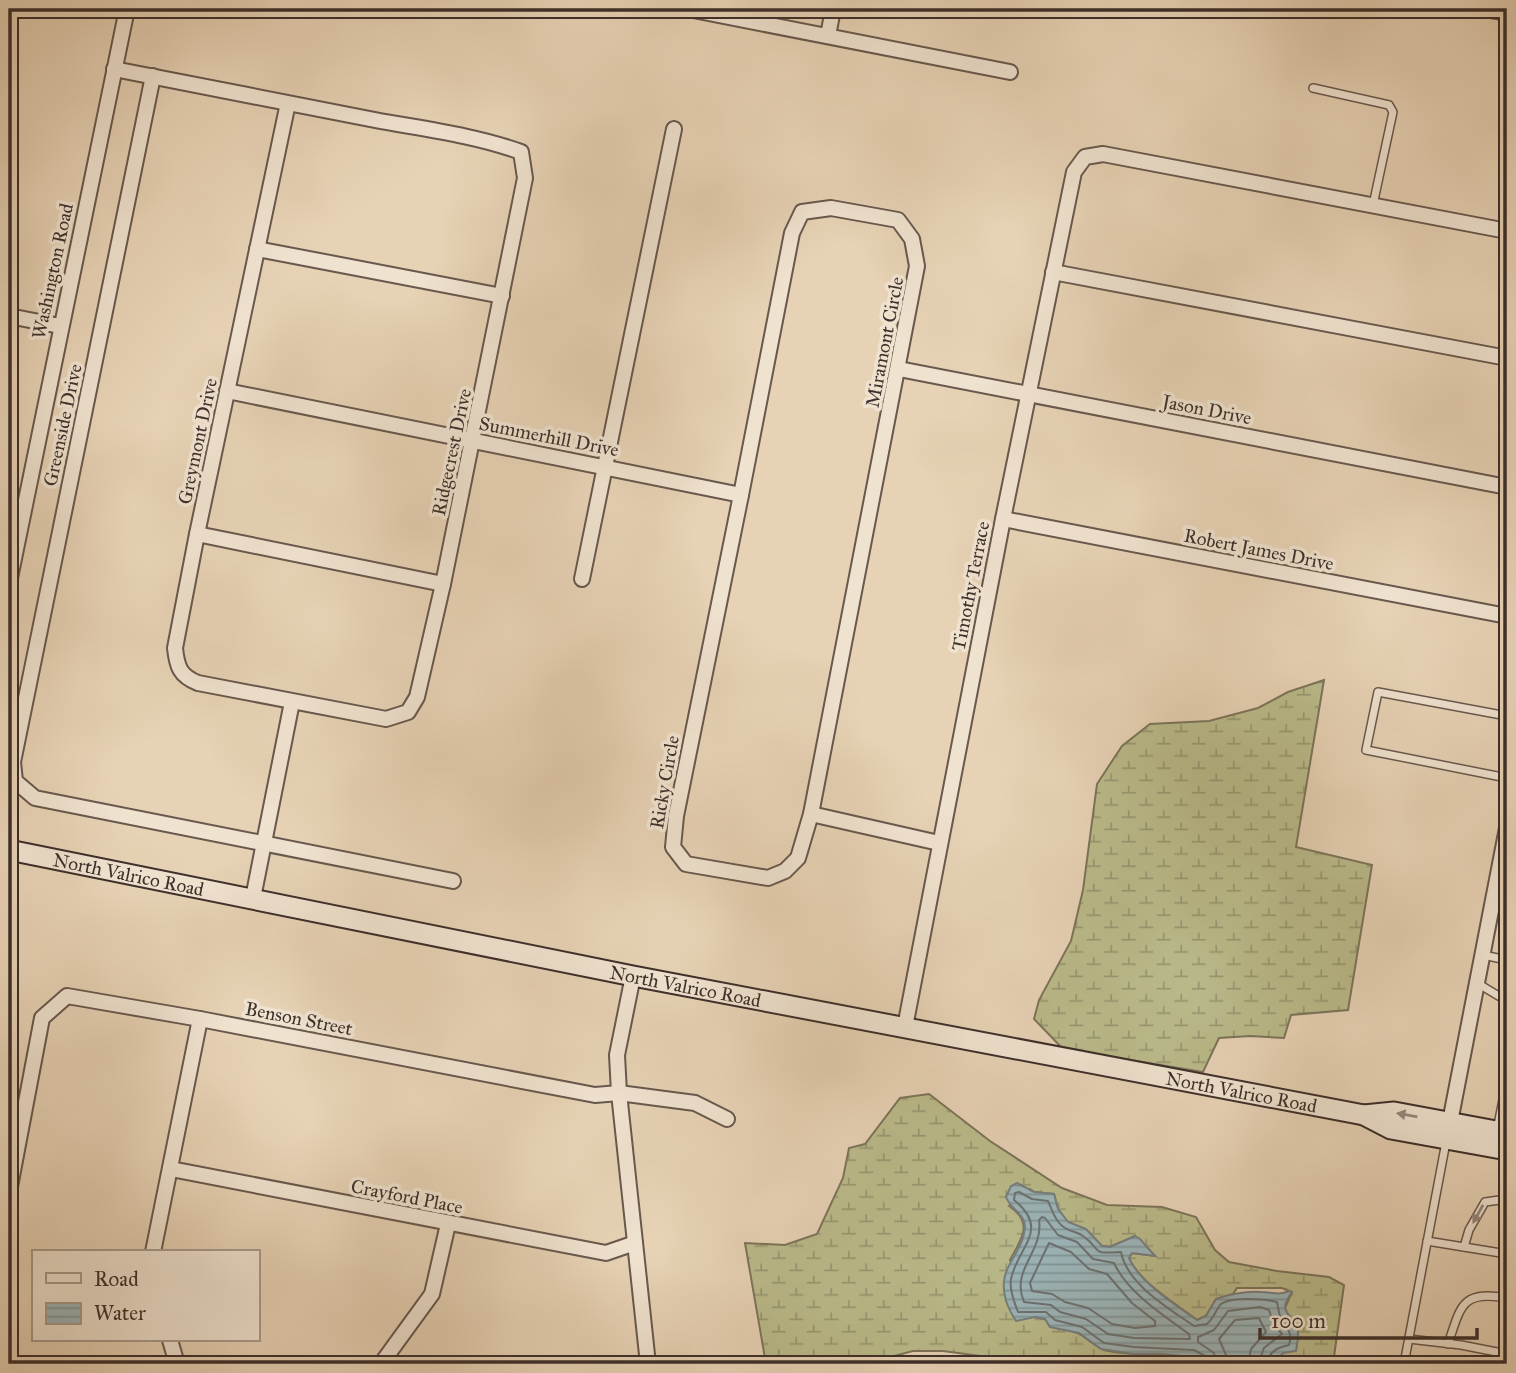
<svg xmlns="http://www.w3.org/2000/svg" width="1516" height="1373" viewBox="0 0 1516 1373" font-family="'IM FELL Great Primer',serif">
  <defs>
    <pattern id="wetland-marsh" width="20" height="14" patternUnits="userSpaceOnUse" patternTransform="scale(1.75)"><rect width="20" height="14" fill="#baba8a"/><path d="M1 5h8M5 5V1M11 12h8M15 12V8" fill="none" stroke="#989871"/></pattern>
    <pattern id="water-rules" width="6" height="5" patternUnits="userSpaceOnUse" patternTransform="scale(1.75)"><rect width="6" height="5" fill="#9cb5b9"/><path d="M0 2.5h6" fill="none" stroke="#809497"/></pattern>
  </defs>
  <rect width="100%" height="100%" fill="#e7d2b5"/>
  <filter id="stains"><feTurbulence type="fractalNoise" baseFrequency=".00286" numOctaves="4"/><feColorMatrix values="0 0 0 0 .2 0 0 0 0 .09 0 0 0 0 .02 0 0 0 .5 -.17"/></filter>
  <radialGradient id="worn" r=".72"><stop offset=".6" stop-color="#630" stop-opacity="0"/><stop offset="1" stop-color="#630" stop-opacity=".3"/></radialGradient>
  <g fill="url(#wetland-marsh)" stroke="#7c745a" stroke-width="2">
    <path d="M1324 680 1296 847 1372 865 1348 1010 1291 1015 1284 1038 1250 1036 1219 1038 1203 1072 1063 1049 1034 1019 1039 1000 1071 941 1083 890 1097 784 1122 746 1150 724 1209 721 1258 708 1288 692Z"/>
    <path d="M929 1094 990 1141 1062 1188 1107 1205 1162 1207 1196 1217 1215 1250 1229 1262 1277 1271 1329 1277 1344 1285 1333 1364H1273L1283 1353 1293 1321 1288 1318 1285 1308 1292 1292 1282 1288H1237L1233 1294 1216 1299 1206 1316 1197 1320C1176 1304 1139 1282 1129 1258L1132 1253 1155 1256 1135 1236 1110 1247 1102 1246 1086 1229 1068 1222 1058 1209 1054 1194 1034 1192 1030 1189 1009 1206C1034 1223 1022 1238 1010 1260L1035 1317 1045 1319 1050 1326C1061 1328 1072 1329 1081 1335 1089 1340 1096 1347 1104 1350 1137 1359 1175 1346 1205 1364H1040L943 1351H913L875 1361 843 1364H766L745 1243 785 1245 817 1234 843 1178 849 1148 865 1144 900 1098Z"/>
  </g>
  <path fill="url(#water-rules)" stroke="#767f80" stroke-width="2" d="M1017 1183 1034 1192 1054 1194 1058 1209 1068 1222 1086 1229 1102 1246 1110 1247 1135 1236 1140 1239 1155 1256 1132 1253 1129 1258C1139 1282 1176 1305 1197 1320L1206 1316 1216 1299C1231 1294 1246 1291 1261 1292 1272 1292 1278 1296 1289 1291L1292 1292C1276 1314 1292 1312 1297 1327 1300 1335 1297 1343 1296 1351L1283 1353 1273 1364H1205L1193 1357 1161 1354H1133L1101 1349 1079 1333 1050 1327 1045 1319 1035 1317 1016 1321C1011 1314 1009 1309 1006 1301 996 1266 1022 1257 1025 1228 1026 1214 1010 1209 1006 1197L1011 1186Z"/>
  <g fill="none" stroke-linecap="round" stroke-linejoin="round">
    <g stroke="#6c7272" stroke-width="2">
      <path d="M1042 1217 1045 1218 1058 1235 1077 1242 1093 1259 1114 1263C1128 1293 1163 1315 1189 1334L1190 1339 1134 1338 1108 1334 1086 1319 1060 1312 1051 1305 1024 1302C1010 1269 1044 1252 1039 1220Z"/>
      <path d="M1049 1243 1071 1252 1089 1269 1107 1274 1132 1303 1155 1321V1326L1135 1328 1112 1324 1088 1308 1065 1302 1052 1294 1032 1291 1030 1283Z"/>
      <path d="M1208 1364 1205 1356 1194 1350 1134 1347 1104 1343 1082 1327 1055 1320 1046 1312H1018C1014 1302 1009 1289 1011 1279 1018 1246 1051 1230 1014 1200L1015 1193 1019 1192 1032 1199 1048 1201C1052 1210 1056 1224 1067 1229 1072 1232 1078 1232 1083 1236 1105 1252 1088 1254 1121 1252 1127 1284 1168 1308 1194 1326L1207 1324C1214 1318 1216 1310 1220 1305 1229 1296 1266 1299 1277 1302 1278 1307 1279 1314 1281 1319 1287 1330 1293 1331 1289 1345 1278 1347 1268 1352 1267 1364"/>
      <path d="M1216 1364 1214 1353 1198 1342V1337L1214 1330 1228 1311 1260 1307 1269 1310 1274 1325 1282 1334 1264 1348 1258 1364"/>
      <path d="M1227 1364 1226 1355 1219 1339 1235 1320 1259 1318 1266 1332 1251 1349 1248 1364"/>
    </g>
    <defs>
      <g id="lane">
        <path d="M1313 88 1389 105 1393 112 1373 205"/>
        <path d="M1507 716 1378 692 1366 750 1507 778"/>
        <path d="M1483 955 1507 960"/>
        <path d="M1477 983 1507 1001"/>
        <path d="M1497 1130 1507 1080"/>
        <path d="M1427 1241 1507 1254"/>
        <path d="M1464 1247 1469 1230 1485 1202 1507 1199"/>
        <path d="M1409 1339 1461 1345 1507 1354"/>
        <path d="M1448 1344C1461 1306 1461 1290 1507 1298"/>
        <path d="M1404 1364 1446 1142"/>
      </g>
      <g id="street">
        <path d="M688 9 1010 72"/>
        <path d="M1484 9 1507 13"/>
        <path d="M828 36 833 9"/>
        <path d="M114 69C201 86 288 103 375 120 423 129 474 135 521 152L525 178 443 584 417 697 408 712 386 719 198 683C180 676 177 667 175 648L197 534 288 103"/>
        <path d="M153 76 13 762 15 781 35 798 453 881"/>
        <path d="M831 208 898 220 912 239 917 266 811 814 798 858 785 871 768 878 686 864 673 847 676 816 741 495 792 233 802 212Z"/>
        <path d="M257 249 502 296"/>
        <path d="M1053 272 1507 358"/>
        <path d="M9 316 60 326"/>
        <path d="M899 369 1507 487"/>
        <path d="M227 391 741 495"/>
        <path d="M1003 519 1507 616"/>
        <path d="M197 534 443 584"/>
        <path d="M582 579 674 129"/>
        <path d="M9 583 127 9"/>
        <path d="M811 814 939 843"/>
        <path d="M253 898 292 702"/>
        <path d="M633 976 617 1055 619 1093 648 1364"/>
        <path d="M905 1027 1003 519 1074 172 1085 157 1103 154 1507 231"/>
        <path d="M1450 1122 1507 828"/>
        <path d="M171 1169 606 1253 635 1243"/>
        <path d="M9 1192 42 1018 67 996 200 1019 595 1095 619 1093 695 1103 727 1119"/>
        <path d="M153 1252 200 1019"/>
        <path d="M170 1340 177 1364"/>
        <path d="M381 1364 432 1294 448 1224"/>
      </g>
      <g id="secondary">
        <path id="s1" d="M9 850 633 976 1364 1115 1394 1112 1507 1133"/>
        <path d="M1364 1115 1391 1129 1507 1150"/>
      </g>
    </defs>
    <use href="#lane" stroke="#68584d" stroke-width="10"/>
    <use href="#street" stroke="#68584d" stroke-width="18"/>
    <use href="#secondary" stroke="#3d2f2a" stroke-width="23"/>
    <use href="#lane" stroke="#efe2cf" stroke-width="7"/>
    <use href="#street" stroke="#efe2cf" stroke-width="14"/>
    <use href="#secondary" stroke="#efe2cf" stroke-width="19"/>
  </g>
  <defs><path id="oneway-solid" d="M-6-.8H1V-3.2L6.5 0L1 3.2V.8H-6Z" transform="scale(1.75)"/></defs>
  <g fill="#96887c">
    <use href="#oneway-solid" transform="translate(1407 1115) rotate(-170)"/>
    <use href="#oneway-solid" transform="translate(1478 1214) rotate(119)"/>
  </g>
  <g text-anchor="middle" stroke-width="7" stroke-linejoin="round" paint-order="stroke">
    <g font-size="19" fill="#3d2f2a" stroke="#efe2cf">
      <text transform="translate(52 271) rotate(-78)" y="7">Washington Road</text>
      <text transform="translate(884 342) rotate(-79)" y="7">Miramont Circle</text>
      <text transform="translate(1207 409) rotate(11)" y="7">Jason Drive</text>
      <text transform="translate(62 425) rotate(-78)" y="7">Greenside Drive</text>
      <text transform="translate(549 436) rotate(11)" y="7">Summerhill Drive</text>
      <text transform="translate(197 441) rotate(-78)" y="7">Greymont Drive</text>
      <text transform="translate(451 452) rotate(-78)" y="7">Ridgecrest Drive</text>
      <text transform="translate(1259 549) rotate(11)" y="7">Robert James Drive</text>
      <text transform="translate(970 586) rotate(-79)" y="7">Timothy Terrace</text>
      <text transform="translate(664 782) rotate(-80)" y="7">Ricky Circle</text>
      <text dy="7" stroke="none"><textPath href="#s1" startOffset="122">North Valrico Road</textPath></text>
      <text dy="7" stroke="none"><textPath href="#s1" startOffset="690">North Valrico Road</textPath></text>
      <text transform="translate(299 1018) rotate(11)" y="7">Benson Street</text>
      <text dy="7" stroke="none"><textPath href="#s1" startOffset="1256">North Valrico Road</textPath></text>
      <text transform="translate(407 1196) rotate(11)" y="7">Crayford Place</text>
    </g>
  </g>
  <rect width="1516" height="1373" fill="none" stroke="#e7d2b5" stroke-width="35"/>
  <rect x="10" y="10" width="1495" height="1352" fill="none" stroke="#3d2f2a" stroke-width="3.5"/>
  <rect x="18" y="18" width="1481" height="1338" fill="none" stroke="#3d2f2a" stroke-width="2"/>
  <rect x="32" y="1250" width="228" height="91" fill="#efe2cf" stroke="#a89a8d" stroke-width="2"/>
  <rect x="46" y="1273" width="35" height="10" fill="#efe2cf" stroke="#a89a8d" stroke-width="2"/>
  <text x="94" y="1286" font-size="21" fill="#3d2f2a">Road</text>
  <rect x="46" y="1303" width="35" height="21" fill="url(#water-rules)" stroke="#a89a8d" stroke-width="2"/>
  <text x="94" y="1320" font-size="21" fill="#3d2f2a">Water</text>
  <path d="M1260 1328v10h217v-10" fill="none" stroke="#3d2f2a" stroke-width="3.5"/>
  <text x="1271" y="1328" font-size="21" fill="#3d2f2a" stroke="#efe2cf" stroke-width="5" paint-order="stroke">100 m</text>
  <rect width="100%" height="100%" filter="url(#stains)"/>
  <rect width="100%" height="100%" fill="url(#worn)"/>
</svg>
